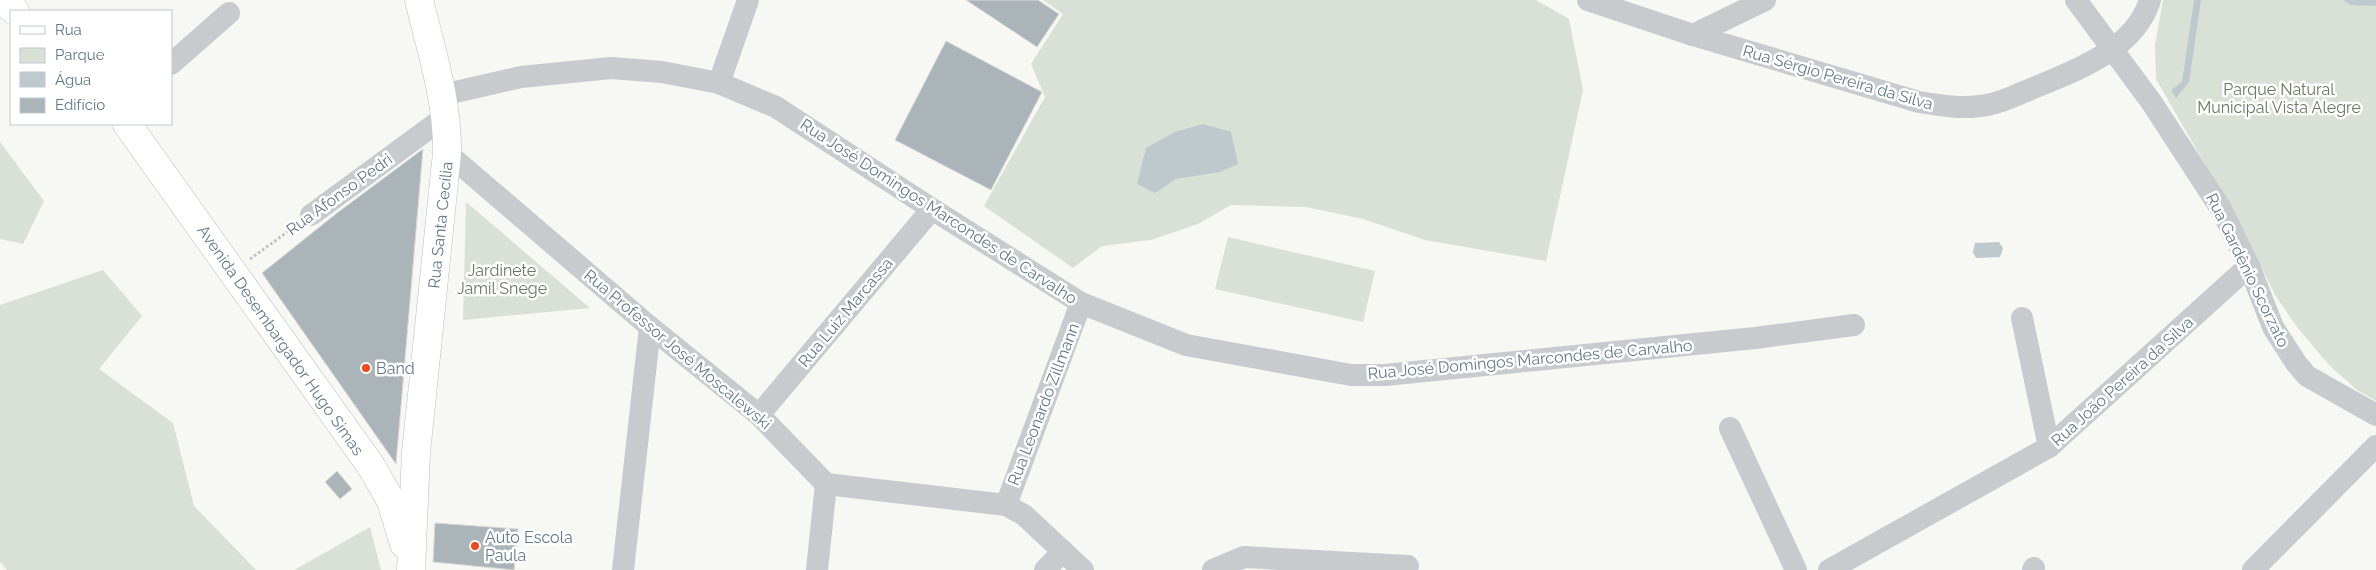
<svg xmlns="http://www.w3.org/2000/svg" width="2376" height="570" viewBox="0 0 2376 570" font-family="Raleway,sans-serif">
  <rect width="100%" height="100%" fill="#f7f7f4"/>
  <g fill="#d9e0d5">
    <path d="M1043 0H1536L1569 19 1583 90 1546 261 1425 240 1363 219 1306 207 1231 205 1198 224 1151 240 1102 246 1073 268 984 206 1045 97 1031 64 1063 14Z"/>
    <path d="M2163 0H2376V401L2357 390 2329 365 2297 327 2275 295 2245 234 2156 79 2155 45Z"/>
    <path d="M0 142 44 201 23 244 0 239Z"/>
    <path d="M466 202 590 308 463 320Z"/>
    <path d="M1228 237 1375 271 1363 322 1215 289Z"/>
    <path d="M103 270 142 316 99 369 173 423 194 506 256 570H7L0 562V305Z"/>
    <path d="M370 527 381 570H295L296 569Z"/>
  </g>
  <g fill="#bdc9cd">
    <path d="M2194 0H2201L2189 82 2176 98 2171 90 2182 82Z"/>
    <path d="M2343 0H2376V6L2350 5Z"/>
    <path d="M1203 124 1231 132 1238 164 1220 172 1176 179 1155 193 1137 184 1146 148 1175 132Z"/>
    <path d="M1999 242 2003 248 2000 257 1976 258 1973 252 1975 243Z"/>
  </g>
  <g fill="#abb4b9" stroke="#d9d9d6">
    <path d="M966 0H1038L1059 14 1037 47Z"/>
    <path d="M946 41 1042 92 991 190 895 140Z"/>
    <path d="M423 149 396 464 262 273 337 213Z"/>
    <path d="M337 471 352 489 340 499 325 482Z"/>
    <path d="M435 523 518 529 514 570 433 562Z"/>
  </g>
  <g fill="none" stroke-linecap="round" stroke-linejoin="round">
    <defs>
      <g id="major">
        <path d="M2 0 15 11"/>
        <path d="M127 124 371 466 391 501 404 544"/>
        <path d="M411 570 416 453 447 153C448 101 431 50 419 0"/>
      </g>
    </defs>
    <use href="#major" stroke="#babec2" stroke-width="29"/>
    <path stroke="#bec1c3" stroke-width="3" stroke-dasharray="2.5 2.5" stroke-linecap="butt" d="M250 259 297 225"/>
    <g stroke="#c7cbce" stroke-width="22">
      <path d="M1588 0 1693 35 1919 102C1943 106 1967 110 1991 104 2005 101 2018 94 2031 89 2074 71 2135 50 2150 0"/>
      <path d="M2076 0 2152 103 2221 209 2249 266 2273 327 2296 363 2307 376 2376 415"/>
      <path d="M1693 35 1765 0"/>
      <path d="M171 64 229 13"/>
      <path d="M719 83 748 0"/>
      <path d="M442 95 521 77 611 68 662 72 719 83 776 107 932 209 1081 303 1186 345 1351 375H1385L1755 338 1854 325"/>
      <path d="M447 153 650 327 759 415 826 484 1006 505 1024 515 1083 570"/>
      <path d="M311 215 446 116"/>
      <path d="M2022 318 2049 447"/>
      <path d="M759 415 932 209"/>
      <path d="M1730 428 1796 570"/>
      <path d="M1006 505 1081 303"/>
      <path d="M623 570 650 327"/>
      <path d="M817 570 826 484"/>
      <path d="M1045 570 1063 551"/>
      <path d="M1213 570 1244 557 1408 566"/>
      <path d="M1829 570 2049 447 2249 266"/>
      <path d="M2033 570 2034 568"/>
      <path d="M2253 570 2376 446"/>
    </g>
    <use href="#major" stroke="#fff" stroke-width="28"/>
  </g>
  <g fill="#ee481d" stroke="#fff" stroke-width="2">
    <circle cx="366" cy="368" r="5"/>
    <circle cx="475" cy="546" r="5"/>
  </g>
  <g text-anchor="middle" stroke-width="5" stroke-linejoin="round" paint-order="stroke">
    <g font-size="16" fill="#647987" stroke="#fff">
      <text transform="translate(1838 77) rotate(16)" y="6">Rua Sérgio Pereira da Silva</text>
      <text transform="translate(339 194) rotate(-36)" y="6">Rua Afonso Pedri</text>
      <text transform="translate(939 211) rotate(33)" y="6">Rua José Domingos Marcondes de Carvalho</text>
      <text transform="translate(440 225) rotate(-84)" y="6">Rua Santa Cecília</text>
      <text transform="translate(2248 270) rotate(64)" y="6">Rua Gardênio Scorzato</text>
      <text transform="translate(845 312) rotate(-50)" y="6">Rua Luiz Marcassa</text>
      <text transform="translate(281 340) rotate(55)" y="6">Avenida Desembargador Hugo Simas</text>
      <text transform="translate(678 349) rotate(40)" y="6">Rua Professor José Moscalewski</text>
      <text transform="translate(1530 359) rotate(-5)" y="6">Rua José Domingos Marcondes de Carvalho</text>
      <text transform="translate(2122 381) rotate(-42)" y="6">Rua João Pereira da Silva</text>
      <text transform="translate(1043 404) rotate(-69)" y="6">Rua Leonardo Zillmann</text>
    </g>
    <g font-size="16" fill="#667960" stroke="#fff">
      <text x="2279" y="95">Parque Natural<tspan x="2279" dy="18">Municipal Vista Alegre</tspan></text>
      <text x="502" y="276">Jardinete<tspan x="502" dy="18">Jamil Snege</tspan></text>
    </g>
    <g font-size="16" fill="#647987" stroke="#fff" text-anchor="start">
      <text x="376" y="374">Band</text>
      <text x="485" y="543">Auto Escola<tspan x="485" dy="18">Paula</tspan></text>
    </g>
  </g>
  <rect x="10" y="10" width="162" height="115" fill="#ffffff" stroke="#c1c9cf"/>
  <rect x="20" y="26" width="25" height="8" fill="#ffffff" stroke="#c1c9cf"/>
  <text x="55" y="35" font-size="15" fill="#647987">Rua</text>
  <rect x="20" y="48" width="25" height="15" fill="#d9e0d5" stroke="#c1c9cf"/>
  <text x="55" y="60" font-size="15" fill="#647987">Parque</text>
  <rect x="20" y="72" width="25" height="15" fill="#bdc9cd" stroke="#c1c9cf"/>
  <text x="55" y="85" font-size="15" fill="#647987">Água</text>
  <rect x="20" y="98" width="25" height="15" fill="#abb4b9" stroke="#c1c9cf"/>
  <text x="55" y="110" font-size="15" fill="#647987">Edifício</text>
</svg>
